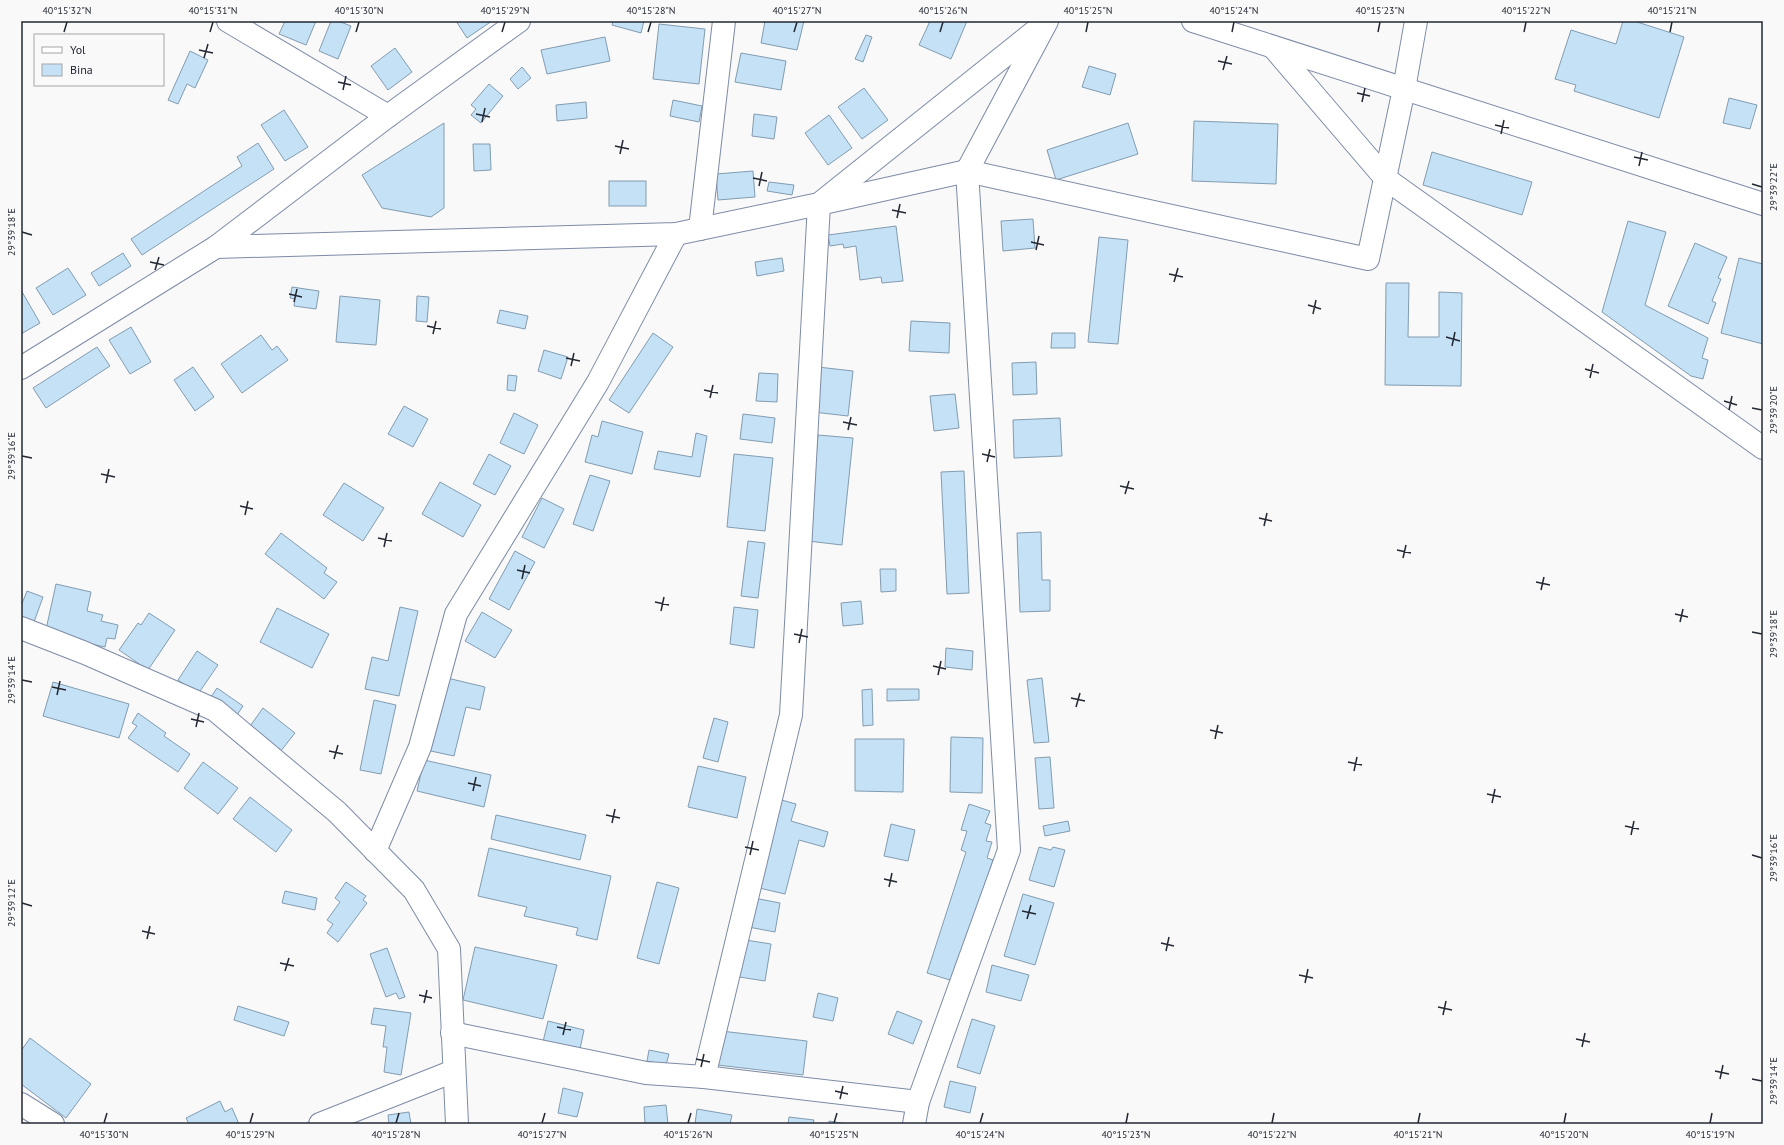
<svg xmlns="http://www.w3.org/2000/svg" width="1784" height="1145" viewBox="0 0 1784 1145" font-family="'PT Sans',sans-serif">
  <rect width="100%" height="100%" fill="#f9f9f9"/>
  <g fill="#c4e1f6" stroke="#829cb0">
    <path d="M285 21H316L306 45 279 34Z"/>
    <path d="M331 21H338L351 26 338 59 319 51Z"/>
    <path d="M456 21H492L467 38Z"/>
    <path d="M613 21H644L641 33 612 25Z"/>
    <path d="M765 21H804L797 50 761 43Z"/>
    <path d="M930 21H967L951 59 919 45Z"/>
    <path d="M1623 21H1634L1684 37 1659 118 1574 91 1576 85 1555 79 1571 30 1616 44Z"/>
    <path d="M659 24 705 29 699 84 653 79Z"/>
    <path d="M866 35 872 37 863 62 855 59Z"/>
    <path d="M605 37 610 61 547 74 541 50Z"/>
    <path d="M395 48 412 72 388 90 371 66Z"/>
    <path d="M190 51 208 60 195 88 187 84 178 104 168 100Z"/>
    <path d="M741 53 786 61 781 90 735 82Z"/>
    <path d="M1089 66 1116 74 1110 95 1082 87Z"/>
    <path d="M522 67 531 78 518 89 510 79Z"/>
    <path d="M489 84 503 96 481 123 471 115 476 109 471 105Z"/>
    <path d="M864 88 888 120 862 139 838 107Z"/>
    <path d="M1729 98 1757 105 1750 129 1723 123Z"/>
    <path d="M673 100 702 106 699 122 670 116Z"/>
    <path d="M586 102 587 118 557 121 556 105Z"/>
    <path d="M284 110 308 147 285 161 261 125Z"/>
    <path d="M754 114 777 117 774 139 752 136Z"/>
    <path d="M829 115 852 148 828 165 805 133Z"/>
    <path d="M1194 121 1278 124 1276 184 1192 181Z"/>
    <path d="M444 123V208L431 217 382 208 362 175Z"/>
    <path d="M1128 123 1138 154 1056 180 1047 150Z"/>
    <path d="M258 143 274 169 142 255 131 239 242 166 237 157Z"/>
    <path d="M473 144H490L491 170 474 171Z"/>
    <path d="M1432 152 1532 182 1522 215 1423 185Z"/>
    <path d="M753 171 755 197 718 200 716 174Z"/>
    <rect x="609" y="181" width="37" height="25"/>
    <path d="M769 182 794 185 792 195 767 191Z"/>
    <path d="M1033 219 1035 248 1003 251 1001 221Z"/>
    <path d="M1628 221 1666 232 1645 305 1708 338 1702 358 1708 360 1703 379 1691 376 1602 312Z"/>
    <path d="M896 226 903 281 882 283 881 277 860 280 856 246 844 248 843 244 830 246 828 235Z"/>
    <path d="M1099 237 1128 240 1118 344 1088 342Z"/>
    <path d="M1695 243 1727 257 1718 278 1721 279 1712 301 1716 303 1708 324 1668 306Z"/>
    <path d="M123 253 131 266 99 286 91 273Z"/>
    <path d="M782 258 784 271 757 276 755 262Z"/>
    <path d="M1739 258 1763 264V344L1721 333Z"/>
    <path d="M68 268 86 295 53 315 36 288Z"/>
    <path d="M1386 283H1409L1408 337H1439V292L1462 293 1461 386 1385 385Z"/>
    <path d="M292 287 319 291 316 309 294 306 295 299 290 298Z"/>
    <path d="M21 290 40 323 21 334Z"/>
    <path d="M340 296 380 300 376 345 336 342Z"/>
    <path d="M417 296 429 297 427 322 416 321Z"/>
    <path d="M500 310 528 316 525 329 497 323Z"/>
    <path d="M911 321 950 323 949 353 909 351Z"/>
    <path d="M131 327 151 362 130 374 109 340Z"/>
    <path d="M653 333 673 347 629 413 609 400Z"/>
    <path d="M1052 333H1075V348H1051Z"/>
    <path d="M261 335 272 350 277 346 288 360 242 393 221 364Z"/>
    <path d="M97 347 110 366 46 408 33 388Z"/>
    <path d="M544 350 568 357 561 379 538 371Z"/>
    <path d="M1036 362 1037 394 1013 395 1012 363Z"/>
    <path d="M193 367 214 397 195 411 174 380Z"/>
    <path d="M818 367 853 371 848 416 813 412Z"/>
    <path d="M759 373 778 374 777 402 756 401Z"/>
    <path d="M508 375 517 376 515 391 507 390Z"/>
    <path d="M955 394 959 428 934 431 930 396Z"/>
    <path d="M404 406 428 419 413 447 388 434Z"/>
    <path d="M514 413 538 425 524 454 500 443Z"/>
    <path d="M743 414 775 418 772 443 740 439Z"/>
    <path d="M1060 418 1062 456 1014 458 1013 420Z"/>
    <path d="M602 421 643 432 632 474 585 462 592 435 598 437Z"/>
    <path d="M696 433 707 436 700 477 654 469 658 451 692 457Z"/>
    <path d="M818 435 853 438 842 545 808 541Z"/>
    <path d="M489 454 511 466 495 495 473 484Z"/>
    <path d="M734 454 773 458 765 531 727 527Z"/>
    <path d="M964 471 969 593 947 594 941 472Z"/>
    <path d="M590 475 610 481 593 531 573 524Z"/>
    <path d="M440 482 481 505 463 537 422 514Z"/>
    <path d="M344 483 384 508 363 541 323 515Z"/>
    <path d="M542 498 564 509 544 548 522 537Z"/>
    <path d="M1041 532 1042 580H1050V611L1020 612 1017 533Z"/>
    <path d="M281 533 327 568 324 573 337 582 324 599 265 554Z"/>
    <path d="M748 541 765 543 758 598 741 596Z"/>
    <path d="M515 551 535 562 509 610 489 599Z"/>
    <path d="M880 569H896V591L881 592Z"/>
    <path d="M56 584 91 592 87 611 103 615 101 621 118 625 115 639 107 638 105 647 45 634Z"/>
    <path d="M27 591 43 597 34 622 21 617V606Z"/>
    <path d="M861 601 863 624 843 626 841 603Z"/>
    <path d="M400 607 418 611 399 696 365 689 372 657 388 661Z"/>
    <path d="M734 607 758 610 754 648 730 644Z"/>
    <path d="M277 608 329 634 312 668 260 642Z"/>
    <path d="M482 612 512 630 495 658 465 641Z"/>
    <path d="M149 613 175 630 148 670 119 650 138 623 141 625Z"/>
    <path d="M946 648 973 651 972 670 945 667Z"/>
    <path d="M197 651 218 665 198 694 178 680Z"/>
    <path d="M443 677 485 687 480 710 466 707 454 756 426 750Z"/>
    <path d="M1042 678 1049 742 1034 743 1027 680Z"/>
    <path d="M53 682 129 704 119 738 43 716Z"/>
    <path d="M217 688 243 706 233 721 207 703Z"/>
    <path d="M872 689 873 725 863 726 862 690Z"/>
    <path d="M887 689H919V700L887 701Z"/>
    <path d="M374 700 396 705 381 774 360 770Z"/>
    <path d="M263 708 295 733 280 752 248 729Z"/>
    <path d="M138 713 166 733 164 736 190 754 178 772 128 738 137 726 132 723Z"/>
    <path d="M714 718 728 722 718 762 703 758Z"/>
    <path d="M951 737 983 738 982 793 950 792Z"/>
    <path d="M855 739H904L903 792 855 791Z"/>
    <path d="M1050 757 1054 808 1039 809 1035 758Z"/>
    <path d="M424 760 491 775 484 807 417 791Z"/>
    <path d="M203 762 238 788 218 814 184 788Z"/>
    <path d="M698 766 746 777 737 818 688 807Z"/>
    <path d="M250 797 292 830 276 852 233 819Z"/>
    <path d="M778 799 796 804 791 821 828 832 824 847 799 840 785 894 755 887Z"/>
    <path d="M969 804 990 811 985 823 991 825 986 841 992 842 987 858 993 860 953 981 927 973 966 852 961 850 967 831 961 830Z"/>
    <path d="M496 815 586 835 580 860 491 839Z"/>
    <path d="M1068 821 1070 831 1045 836 1043 826Z"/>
    <path d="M891 824 915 830 908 861 884 856Z"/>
    <path d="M1039 847 1051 850 1053 847 1065 850 1054 887 1029 880Z"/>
    <path d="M489 848 611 876 597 940 576 935 578 928 524 916 527 907 478 896Z"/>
    <path d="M346 882 366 896 363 900 367 903 338 942 327 933 333 924 327 920 340 902 335 898Z"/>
    <path d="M657 882 679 888 659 964 637 958Z"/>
    <path d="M285 891 317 898 315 910 282 903Z"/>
    <path d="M1023 894 1054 903 1035 965 1004 956Z"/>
    <path d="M749 897 780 903 775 932 743 926Z"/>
    <path d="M739 939 771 944 765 981 733 976Z"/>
    <path d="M475 947 557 965 543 1019 463 1000Z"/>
    <path d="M387 948 405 997 399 999 396 993 386 997 370 954Z"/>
    <path d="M992 965 1029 975 1021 1001 986 992Z"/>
    <path d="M818 993 838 998 833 1021 813 1017Z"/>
    <path d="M238 1006 289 1022 284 1036 234 1020Z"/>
    <path d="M374 1008 411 1013 401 1075 384 1072 387 1047H383L386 1026 371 1024Z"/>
    <path d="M897 1011 922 1021 913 1044 888 1034Z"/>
    <path d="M972 1019 995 1026 980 1074 957 1067Z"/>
    <path d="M548 1021 584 1030 579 1054 542 1046Z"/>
    <path d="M721 1031 807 1041 803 1075 717 1065Z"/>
    <path d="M30 1038 91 1084 66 1118 21 1084V1051Z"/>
    <path d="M649 1050 669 1054 666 1065 647 1061Z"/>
    <path d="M950 1081 976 1087 970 1113 944 1107Z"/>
    <path d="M563 1088 583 1093 577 1117 558 1113Z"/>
    <path d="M220 1101 225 1112 232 1108 239 1124H189L186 1118Z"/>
    <path d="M666 1105 668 1124H645L644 1107Z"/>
    <path d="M697 1109 732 1115 730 1124H695Z"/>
    <path d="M409 1112 411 1124H389L388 1115Z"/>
    <path d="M789 1117 814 1120 813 1124H788Z"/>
    <path d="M829 1121 847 1124H829Z"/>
  </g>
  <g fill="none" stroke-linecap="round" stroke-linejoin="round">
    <defs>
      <g id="street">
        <path d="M228 21 388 116"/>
        <path d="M1193 21 1763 204"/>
        <path d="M1273 47 1386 179 1763 448"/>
        <path d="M700 229 724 21"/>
        <path d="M216 247 676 234 819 204 1039 28"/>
        <path d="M21 368 216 247 388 116 519 21"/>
        <path d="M21 628 85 653 215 710 337 812 414 890 449 949 457 1124"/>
        <path d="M375 851 420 747 456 614 598 382 676 234"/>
        <path d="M452 1033 646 1073 704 1077 918 1102"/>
        <path d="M704 1077 791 715 819 204 967 171 1368 259 1404 89 1416 21"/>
        <path d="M21 1104 53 1124"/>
        <path d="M320 1124 454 1071"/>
        <path d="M914 1124 918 1102 1009 850 967 171 1047 21"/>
      </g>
    </defs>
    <use href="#street" stroke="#7d8ba5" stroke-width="24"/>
    <use href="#street" stroke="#fff" stroke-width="22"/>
  </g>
  <path fill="none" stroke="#222732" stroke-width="1.5" d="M64 32 67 22M210 32 213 22M356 32 359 22M502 32 505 22M648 32 651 22M794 32 797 22M940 32 943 22M1086 32 1088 22M1232 32 1234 22M1378 32 1380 22M1524 32 1526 22M1670 32 1672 22M199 50 213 53M204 58 208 44M1218 61 1232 64M1223 70 1227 56M338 82 351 85M343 90 346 76M1357 93 1370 96M1362 102 1365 88M476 114 490 117M482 122 485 108M1495 125 1509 128M1501 134 1504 120M615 146 629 149M620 154 623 140M1634 157 1648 160M1639 166 1642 152M753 178 767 181M1752 184 1762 187M759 186 762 172M892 210 906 213M897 218 900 204M22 232 32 235M1031 242 1044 245M1036 250 1039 236M150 262 164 265M155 270 159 257M1169 274 1183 277M1174 282 1178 268M289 294 302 297M294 302 297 289M1308 305 1321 309M1313 314 1316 300M427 326 441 329M433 334 436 321M1446 337 1460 341M1452 346 1455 332M566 358 580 361M571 366 574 353M1585 369 1599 373M1590 378 1593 364M704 390 718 393M710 398 713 385M1724 401 1737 405M1752 408 1762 410M1729 410 1732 396M843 422 857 425M848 430 851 417M982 454 995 457M22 456 32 458M987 462 990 449M101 474 115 477M106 483 109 469M1120 486 1134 489M1125 494 1129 481M240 506 253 509M245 515 248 501M1259 518 1272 521M1264 526 1267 513M378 538 392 541M384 547 387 533M1397 550 1411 553M1403 558 1406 545M517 570 530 573M522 579 525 565M1536 582 1550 585M1541 590 1544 577M655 602 669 605M661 611 664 597M1675 614 1688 617M1680 622 1683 609M1752 632 1762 634M794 634 808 637M799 643 802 629M933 666 946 669M938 675 941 661M22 680 32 682M52 687 66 690M57 695 60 681M1071 698 1085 701M1076 707 1080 693M191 719 204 722M196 727 199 713M1210 730 1223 733M1215 739 1218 725M329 751 343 754M334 759 338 745M1348 762 1362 765M1354 771 1357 757M468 783 481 786M473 791 476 777M1487 794 1501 797M1492 803 1495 789M606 815 620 818M612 823 615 809M1625 826 1639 829M1631 835 1634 821M745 847 759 850M750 855 753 841M1752 855 1762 858M884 879 897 882M889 887 892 873M22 903 32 906M1022 911 1036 914M1027 919 1031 905M142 931 155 934M147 939 150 926M1161 943 1174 946M1166 951 1169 937M280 963 294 966M285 971 289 958M1299 975 1313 978M1305 983 1308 969M419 995 432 998M424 1003 427 990M1438 1007 1452 1010M1443 1015 1446 1001M557 1027 571 1030M563 1035 566 1022M1576 1039 1590 1042M1582 1047 1585 1033M696 1059 710 1062M701 1067 704 1054M1715 1071 1729 1074M1720 1079 1723 1065M1752 1079 1762 1081M835 1091 848 1094M840 1099 843 1086M104 1123 107 1113M250 1123 253 1113M396 1123 399 1113M542 1123 545 1113M688 1123 691 1113M834 1123 837 1113M980 1123 983 1113M1126 1123 1128 1113M1272 1123 1274 1113M1418 1123 1420 1113M1564 1123 1566 1113M1710 1123 1712 1113"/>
  <rect width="1784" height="1145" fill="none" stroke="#f9f9f9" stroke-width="44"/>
  <rect x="34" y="34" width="130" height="52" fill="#f9f9f9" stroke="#a3a5a9"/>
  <rect x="42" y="47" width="20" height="6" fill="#ffffff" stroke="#a3a5a9"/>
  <text x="70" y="54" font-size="12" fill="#222732">Yol</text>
  <rect x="42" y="64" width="20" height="12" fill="#c4e1f6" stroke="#a3a5a9"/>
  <text x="70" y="74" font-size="12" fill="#222732">Bina</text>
  <rect x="22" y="22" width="1740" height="1101" fill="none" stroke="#222732" stroke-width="1.5"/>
  <g font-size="10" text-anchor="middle" fill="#222732">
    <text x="67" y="14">40°15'32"N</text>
    <text x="213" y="14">40°15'31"N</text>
    <text x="359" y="14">40°15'30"N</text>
    <text x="505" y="14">40°15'29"N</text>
    <text x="651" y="14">40°15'28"N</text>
    <text x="797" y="14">40°15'27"N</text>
    <text x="943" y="14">40°15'26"N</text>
    <text x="1088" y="14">40°15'25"N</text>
    <text x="1234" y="14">40°15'24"N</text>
    <text x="1380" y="14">40°15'23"N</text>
    <text x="1526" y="14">40°15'22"N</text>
    <text x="1672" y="14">40°15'21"N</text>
    <text transform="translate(1773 187) rotate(-90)" y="4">29°39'22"E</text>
    <text transform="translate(11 232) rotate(-90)" y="4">29°39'18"E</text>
    <text transform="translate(1773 410) rotate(-90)" y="4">29°39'20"E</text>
    <text transform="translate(11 456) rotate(-90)" y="4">29°39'16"E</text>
    <text transform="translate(1773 634) rotate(-90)" y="4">29°39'18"E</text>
    <text transform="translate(11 680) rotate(-90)" y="4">29°39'14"E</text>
    <text transform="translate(1773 858) rotate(-90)" y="4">29°39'16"E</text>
    <text transform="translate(11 903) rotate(-90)" y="4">29°39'12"E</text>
    <text transform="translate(1773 1081) rotate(-90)" y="4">29°39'14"E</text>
    <text x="104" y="1138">40°15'30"N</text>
    <text x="250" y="1138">40°15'29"N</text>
    <text x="396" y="1138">40°15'28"N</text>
    <text x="542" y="1138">40°15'27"N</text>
    <text x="688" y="1138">40°15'26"N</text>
    <text x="834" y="1138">40°15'25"N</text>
    <text x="980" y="1138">40°15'24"N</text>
    <text x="1126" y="1138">40°15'23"N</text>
    <text x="1272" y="1138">40°15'22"N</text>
    <text x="1418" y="1138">40°15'21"N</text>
    <text x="1564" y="1138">40°15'20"N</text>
    <text x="1710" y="1138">40°15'19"N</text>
  </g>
</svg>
